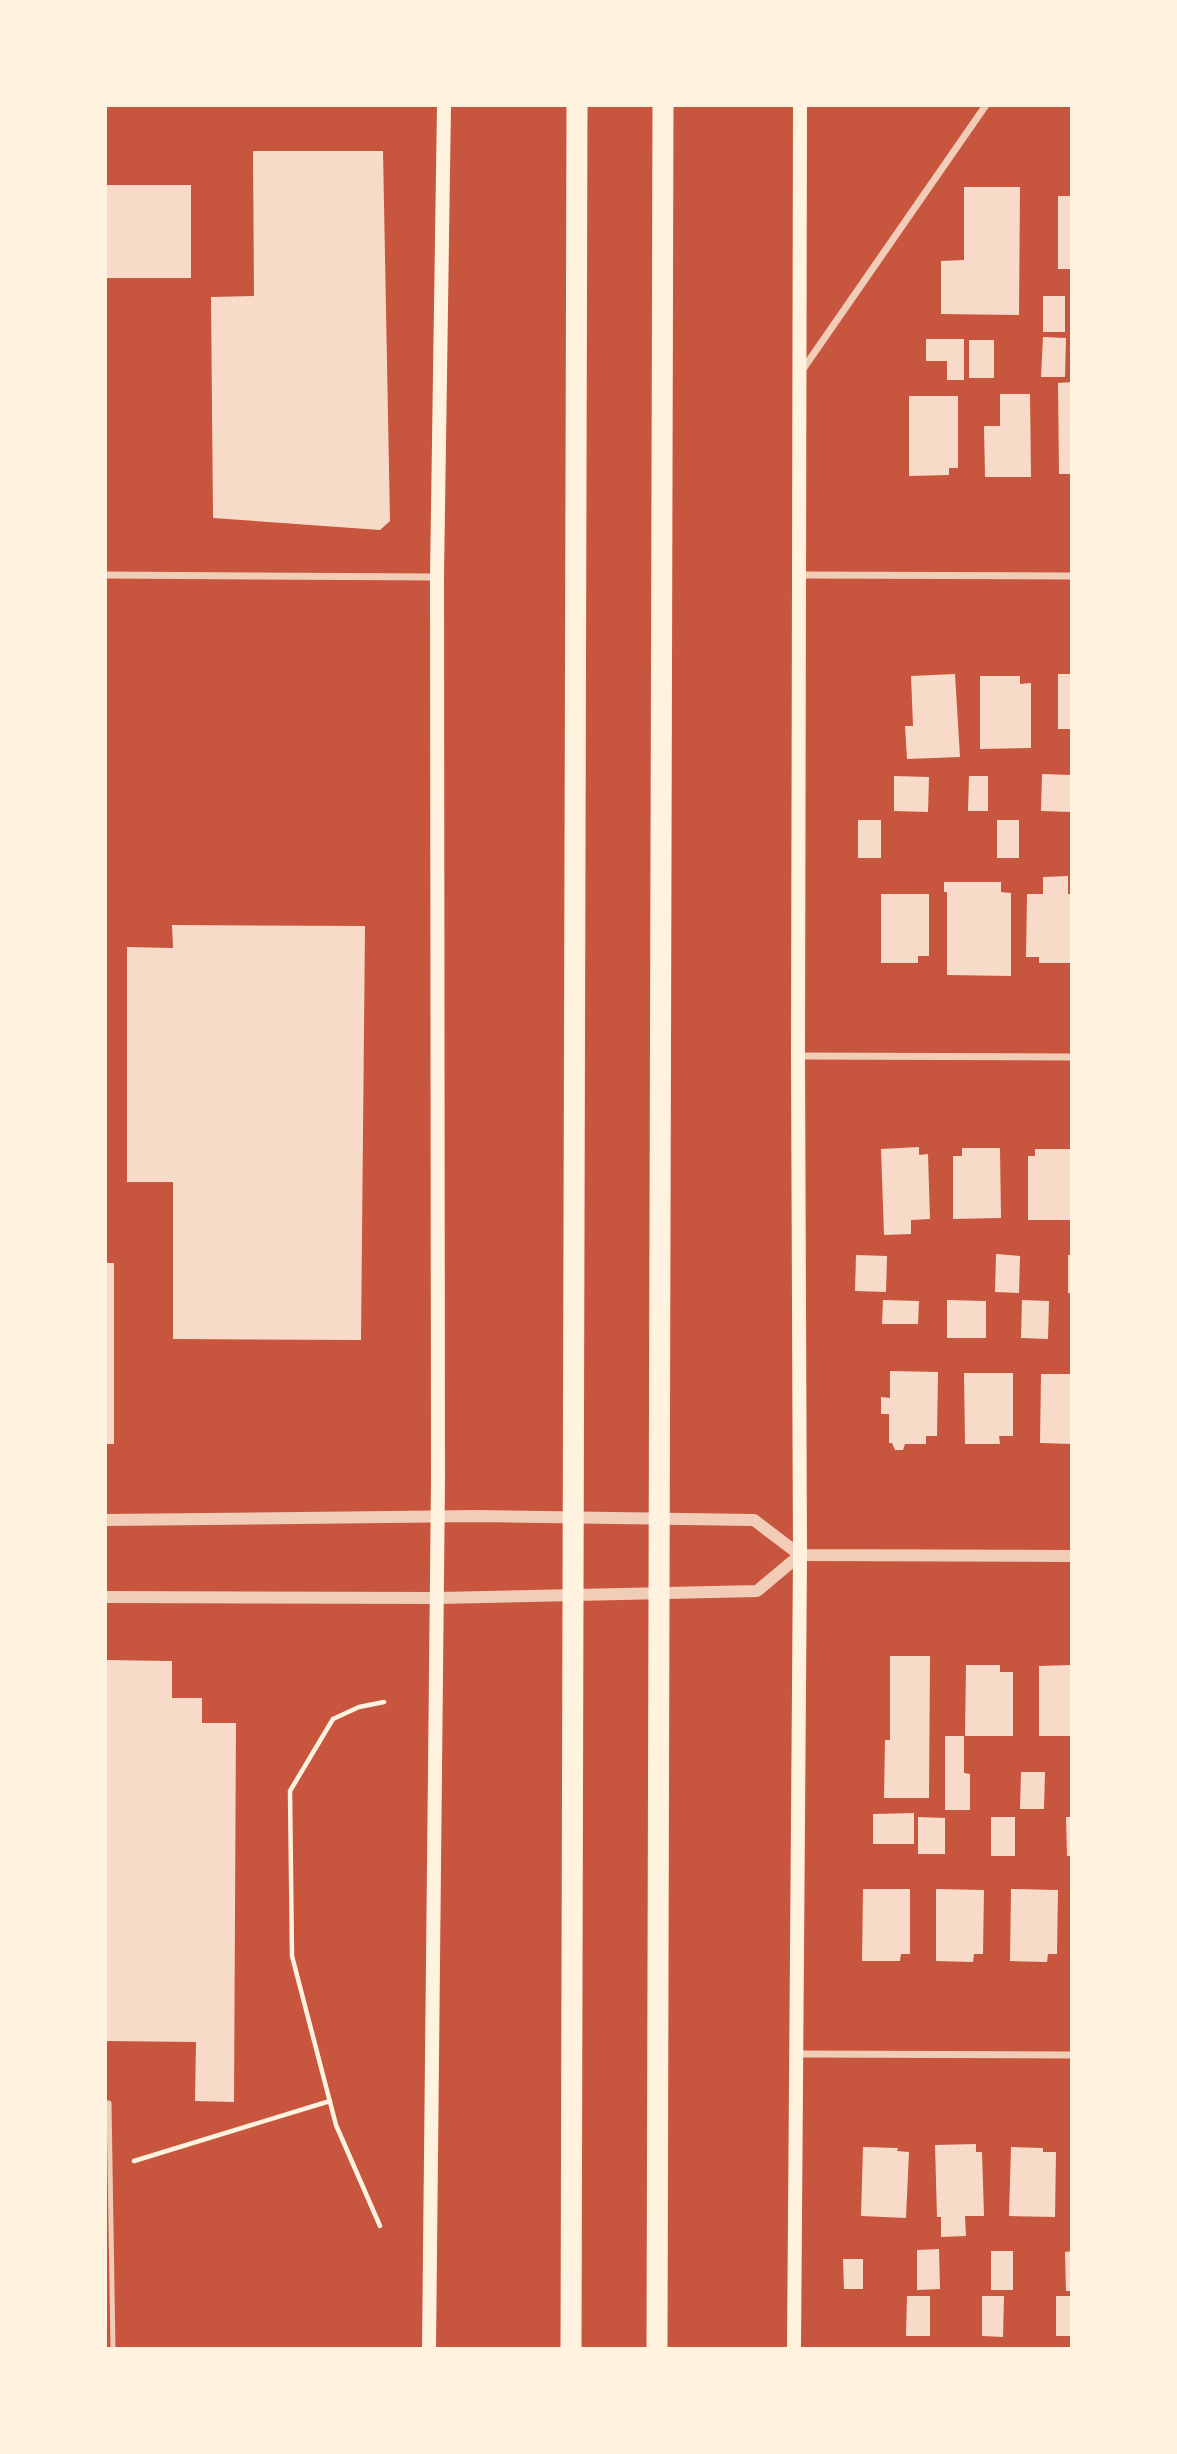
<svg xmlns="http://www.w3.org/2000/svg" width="1177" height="2454" viewBox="0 0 1177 2454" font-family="Spectral,serif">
  <rect width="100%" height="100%" fill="#c8553d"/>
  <g fill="#f7dbc8">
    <path d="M253 151H383L390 521 380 530 213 518 211 297 254 296Z"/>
    <rect x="105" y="185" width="86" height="93"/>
    <path d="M964 187H1020L1019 315 941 314V261L964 260Z"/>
    <rect x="1058" y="196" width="14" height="73"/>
    <rect x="1043" y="296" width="22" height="36"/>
    <path d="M1043 337 1066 338 1065 377H1041Z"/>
    <path d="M926 339H964V380H947V361H926Z"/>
    <rect x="969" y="340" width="25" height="38"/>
    <path d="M1072 382V474H1059L1058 383Z"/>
    <path d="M1000 394H1030L1031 477H985L984 426H1000Z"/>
    <path d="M909 396H958V468H949V475L909 476Z"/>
    <path d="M955 674 960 757 907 759 905 726H913L911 676Z"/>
    <rect x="1058" y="674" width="14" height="55"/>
    <path d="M980 676H1020V684L1031 683V748L980 749Z"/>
    <path d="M1042 774 1072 775V812L1041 811Z"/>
    <path d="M894 776 929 777 928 812 894 811Z"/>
    <path d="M969 776H988V811H968Z"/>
    <rect x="858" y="820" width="23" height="38"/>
    <rect x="997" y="820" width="22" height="38"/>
    <path d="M1068 876V894H1072V963H1039V957H1026L1027 894H1043V877Z"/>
    <path d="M944 882H1001V892L1011 893V976L947 975V892H944Z"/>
    <path d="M881 894H929V956H918V963H881Z"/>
    <path d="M172 925 365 926 361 1340 173 1339V1182H127V947L173 948Z"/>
    <path d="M919 1147V1155L928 1154 930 1219 911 1220V1234L884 1235 881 1149Z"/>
    <path d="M962 1148H1000L1001 1218 953 1219V1156H962Z"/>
    <path d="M1035 1149H1072V1220H1028V1156H1035Z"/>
    <path d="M996 1254 1020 1256 1019 1293 995 1292Z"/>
    <path d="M856 1255 887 1256 886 1292 855 1291Z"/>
    <rect x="1068" y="1255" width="4" height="38"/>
    <rect x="105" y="1263" width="9" height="181"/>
    <path d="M883 1300 919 1301 918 1324H882Z"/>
    <path d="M947 1300 986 1301V1338H947Z"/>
    <path d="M1022 1300 1049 1301 1048 1339 1021 1338Z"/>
    <path d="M890 1371 938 1372 937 1436H926V1444H905L903 1450H895L892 1443H889V1414H881V1397L890 1398Z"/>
    <path d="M964 1373H1013V1436H999L1000 1444H965Z"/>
    <path d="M1041 1374H1072V1444L1040 1443Z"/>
    <path d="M890 1656H930L929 1798H884L885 1740H890Z"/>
    <path d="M105 1660 172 1661V1698H202V1723H236L234 2102 195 2101 196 2042 105 2041Z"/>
    <path d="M966 1665H1000V1672H1013V1736H965Z"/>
    <path d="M1072 1665V1736H1039V1666Z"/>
    <path d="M945 1736H964V1773L970 1774V1810H945Z"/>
    <path d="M1021 1772H1045L1044 1809H1020Z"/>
    <path d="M914 1813V1844H873V1814Z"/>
    <path d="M918 1817 945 1818V1854H918Z"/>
    <rect x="991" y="1817" width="24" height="39"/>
    <path d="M1066 1817H1072V1856H1067Z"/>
    <path d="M863 1889H910V1954H901L900 1961H862Z"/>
    <path d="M936 1889 984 1890 983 1954H974L973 1962 936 1961Z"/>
    <path d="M1011 1889 1058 1890 1057 1954H1048L1047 1962 1010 1961Z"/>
    <path d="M976 2144V2152H982L984 2216H965L966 2236 941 2237V2217H937L935 2145Z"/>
    <path d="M863 2147 898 2148 897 2151 909 2152 906 2218 861 2216Z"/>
    <path d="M1011 2147 1043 2148V2152H1056L1055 2217 1009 2216Z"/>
    <path d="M939 2249 940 2289 917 2290V2250Z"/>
    <rect x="991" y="2251" width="22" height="39"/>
    <path d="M1072 2251V2291H1066L1065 2252Z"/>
    <path d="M843 2259H863V2289H844Z"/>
    <path d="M907 2296H930V2336H906Z"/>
    <path d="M982 2296H1004L1003 2337 982 2336Z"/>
    <rect x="1056" y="2296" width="16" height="40"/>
  </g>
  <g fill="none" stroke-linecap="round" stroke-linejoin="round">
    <g stroke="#fff3e0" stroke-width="4.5">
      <path d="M134 2161 330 2101"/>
      <path d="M380 2226 336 2125 292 1956 290 1791 333 1719 359 1707 384 1702"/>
    </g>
    <path stroke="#f1ccb7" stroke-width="5" d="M105 2103H109L113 2349"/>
    <g stroke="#f1ccb7" stroke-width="7">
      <path d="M801 372 986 105"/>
      <path d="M105 575 437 577"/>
      <path d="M800 575 1072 576"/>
      <path d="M798 1056 1072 1057"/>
      <path d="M796 2054 1072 2055"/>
    </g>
    <g stroke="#f1ccb7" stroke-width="12">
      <path d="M105 1520 477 1516 754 1520 800 1555 1072 1556"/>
      <path d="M105 1597 437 1598 757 1591 800 1555"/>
    </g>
    <g stroke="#fff3e0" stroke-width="14">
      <path d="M429 2349 438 1480 437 577 444 105"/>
      <path d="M794 2349 800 1555 798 1056 800 105"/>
    </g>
    <g stroke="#fff3e0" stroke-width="21">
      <path d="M571 2349 577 105"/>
      <path d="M657 2349 663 105"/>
    </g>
  </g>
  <rect width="1177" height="2454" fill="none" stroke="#fff3e0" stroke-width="214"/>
</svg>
